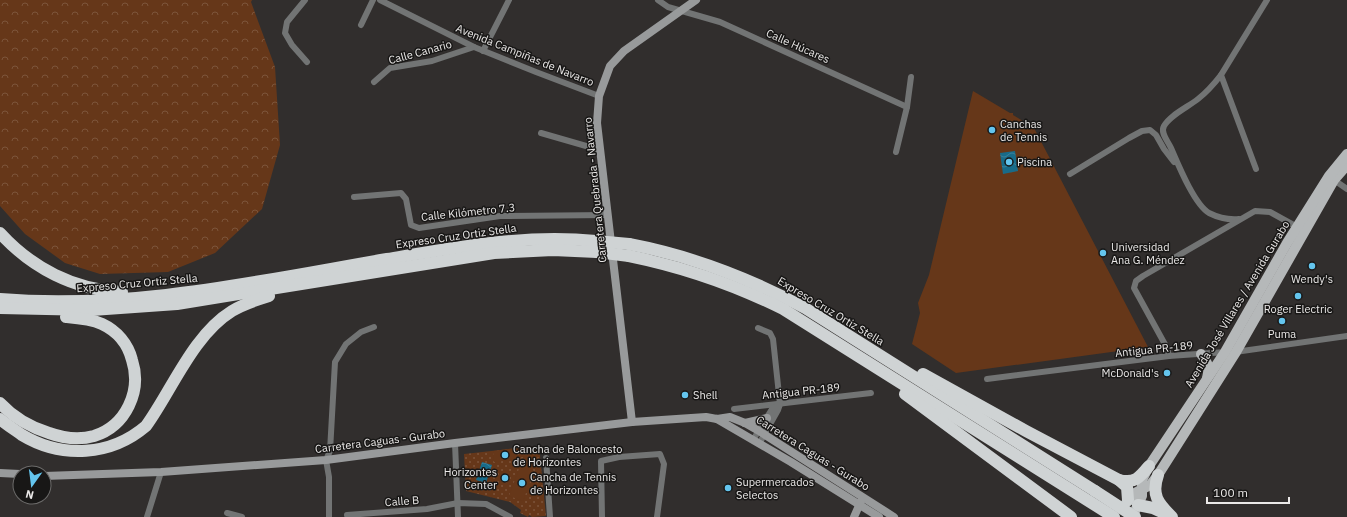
<svg xmlns="http://www.w3.org/2000/svg" width="1347" height="517" viewBox="0 0 1347 517" font-family="'IBM Plex Sans',sans-serif">
  <defs>
    <pattern id="grass-dots" width="8" height="8" patternUnits="userSpaceOnUse"><rect width="8" height="8" fill="#663719"/><path d="M2 2h.1M6 6h.1" fill="none" stroke="#7c543a" stroke-width="1.8" stroke-linecap="round"/></pattern>
    <pattern id="forest-crowns" width="20" height="18" patternUnits="userSpaceOnUse"><rect width="20" height="18" fill="#663719"/><path d="M2 6a3 3 0 1 1 6 0M12 15a3 3 0 1 1 6 0" fill="none" stroke="#7c543a"/></pattern>
    <pattern id="water-waves" width="16" height="10" patternUnits="userSpaceOnUse"><rect width="16" height="10" fill="#186b89"/><path d="M0 5q4-4 8 0t8 0" fill="none" stroke="#3a809a"/></pattern>
  </defs>
  <rect width="100%" height="100%" fill="#312e2d"/>
  <path fill="url(#grass-dots)" d="M539 446 546 516 532 517 529 515 528 517 520 513 521 510 510 502 466 491 464 454Z"/>
  <path fill="url(#forest-crowns)" d="M0 0H252L251 2 275 67 280 145 262 209 215 253 168 272 100 274 65 263 25 234 0 206Z"/>
  <g fill="#663719">
    <path d="M973 91 1010 113H1013V115L1034 128 1148 347 956 373 912 344 920 313 918 303 929 275Z"/>
    <path d="M516 448 518 459 494 462 493 451Z"/>
    <path d="M520 466 534 471 523 501 509 496Z"/>
  </g>
  <g fill="url(#water-waves)">
    <path d="M1015 151 1018 171 1003 174 1000 153Z"/>
    <path d="M482 462 492 465 486 483 476 480Z"/>
  </g>
  <g fill="none" stroke-linecap="round" stroke-linejoin="round">
    <g stroke="#727474" stroke-width="6">
      <path d="M305 0 287 22 285 33 292 45 307 62"/>
      <path d="M380 0 474 47 536 72 599 96"/>
      <path d="M658 0 668 7 720 22 907 107"/>
      <path d="M361 25 373 0"/>
      <path d="M483 51 509 0"/>
      <path d="M1221 75C1214 84 1207 92 1198 99 1188 107 1170 115 1164 126 1160 133 1168 141 1171 148 1178 164 1194 204 1209 213 1219 218 1228 220 1239 219"/>
      <path d="M374 82 390 68 432 61 474 47"/>
      <path d="M541 133 600 150"/>
      <path d="M896 152 907 107 911 77"/>
      <path d="M1256 169 1221 75 1267 0"/>
      <path d="M1070 174 1129 138 1142 131 1150 130 1156 135 1164 149 1174 162"/>
      <path d="M1334 180 1347 189"/>
      <path d="M354 197 401 193 406 199 411 225 419 228 500 216 608 215"/>
      <path d="M758 328 770 333 773 339 780 404"/>
      <path d="M1235 352 1347 336"/>
      <path d="M1169 356 1167 348 1134 288 1136 281 1143 276 1255 211 1270 212 1299 228"/>
      <path d="M987 379 1169 356 1226 352"/>
      <path d="M734 409 871 393"/>
      <path d="M753 440 772 409 780 404 778 410 759 444"/>
      <path d="M455 443 458 517"/>
      <path d="M546 458 550 517"/>
      <path d="M227 513 242 517"/>
      <path d="M347 515 427 509 458 503 486 504 510 517"/>
      <path d="M147 517 161 472"/>
      <path d="M329 517V477L326 460 330 451 335 362 346 344 361 332 374 327"/>
      <path d="M602 517 601 461 619 457 660 454 664 464 657 517"/>
    </g>
    <g stroke="#989a9b" stroke-width="8">
      <path d="M717 419 791 462 879 517"/>
      <path d="M632 422 597 123 599 96 610 66 624 51 696 0"/>
      <path d="M745 423 767 418"/>
      <path d="M0 473 20 474"/>
      <path d="M44 476 161 472 326 460 455 443 632 422 706 417 717 419 730 417 745 423 759 431 894 517"/>
      <path d="M854 517 861 501"/>
    </g>
    <g stroke="#b5b8b9" stroke-width="10">
      <path d="M1201 354C1208 363 1210 366 1207 378"/>
      <path d="M1126 503 1135 493 1150 485 1158 475 1236 352 1334 180 1347 165"/>
      <path d="M1135 511 1142 496V480L1149 466 1225 352 1287 243 1329 176 1347 154"/>
    </g>
    <g stroke="#cfd3d4" stroke-width="12">
      <path d="M0 233C32 268 74 290 122 292"/>
      <path d="M629 244C692 256 749 278 805 308L1095 491"/>
      <path d="M629 256C683 267 733 284 783 309L1114 517"/>
      <path d="M0 299C130 310 259 281 387 259 458 247 524 234 596 241"/>
      <path d="M0 308 92 310 177 304 494 253 553 250 597 252"/>
      <path d="M923 374 1026 431 1119 480 1127 487 1128 500"/>
      <path d="M905 394 1071 517"/>
      <path d="M0 403C13 417 30 427 49 433 63 438 80 440 94 436 126 426 142 391 132 360 128 344 117 331 102 324 91 319 78 318 66 317"/>
      <path d="M0 419C7 425 15 430 22 435 62 459 111 456 146 426 172 390 193 335 232 311 243 304 256 300 269 296"/>
      <path d="M1158 475C1151 495 1158 503 1172 517"/>
      <path d="M1119 480C1135 484 1140 477 1149 466"/>
      <path d="M1138 505 1153 508 1166 514"/>
    </g>
    <g stroke="#cfd3d4" stroke-width="12">
      <path d="M596 241 629 244"/>
      <path d="M597 252 629 256"/>
      <path d="M1095 491 1135 517"/>
    </g>
  </g>
  <g fill="#64c5ee" stroke="#181716" stroke-width="1.5">
    <circle cx="992" cy="130" r="4"/>
    <circle cx="1009" cy="162" r="4"/>
    <circle cx="1103" cy="253" r="4"/>
    <circle cx="1312" cy="266" r="4"/>
    <circle cx="1298" cy="296" r="4"/>
    <circle cx="1282" cy="321" r="4"/>
    <circle cx="1167" cy="373" r="4"/>
    <circle cx="685" cy="395" r="4"/>
    <circle cx="505" cy="455" r="4"/>
    <circle cx="505" cy="478" r="4"/>
    <circle cx="522" cy="483" r="4"/>
    <circle cx="728" cy="488" r="4"/>
  </g>
  <g text-anchor="middle" stroke-width="3" stroke-linejoin="round" paint-order="stroke">
    <g font-size="11" fill="#ebe9e8" stroke="#181716">
      <text transform="translate(798 46) rotate(24)" y="4">Calle Húcares</text>
      <text transform="translate(420 52) rotate(-15)" y="4">Calle Canario</text>
      <text transform="translate(525 55) rotate(22)" y="4">Avenida Campiñas de Navarro</text>
      <text transform="translate(595 190) rotate(-96)" y="4">Carretera Quebrada - Navarro</text>
      <text transform="translate(468 212) rotate(-6)" y="4">Calle Kilómetro 7.3</text>
      <text transform="translate(456 236) rotate(-8)" y="4">Expreso Cruz Ortiz Stella</text>
      <text transform="translate(137 283) rotate(-5)" y="4">Expreso Cruz Ortiz Stella</text>
      <text transform="translate(1237 304) rotate(-59)" y="4">Avenida José Villares / Avenida Gurabo</text>
      <text transform="translate(831 311) rotate(31)" y="4">Expreso Cruz Ortiz Stella</text>
      <text transform="translate(1154 349) rotate(-6)" y="4">Antigua PR-189</text>
      <text transform="translate(801 391) rotate(-6)" y="4">Antigua PR-189</text>
      <text transform="translate(380 441) rotate(-7)" y="4">Carretera Caguas - Gurabo</text>
      <text transform="translate(813 453) rotate(32)" y="4">Carretera Caguas - Gurabo</text>
      <text transform="translate(402 501) rotate(-4)" y="4">Calle B</text>
    </g>
    <g font-size="11" fill="#ebe9e8" stroke="#181716" text-anchor="start">
      <text x="1000" y="128">Canchas<tspan x="1000" dy="13">de Tennis</tspan></text>
      <text x="1017" y="166">Piscina</text>
      <text x="1111" y="251">Universidad<tspan x="1111" dy="13">Ana G. Méndez</tspan></text>
      <text x="1312" y="283" text-anchor="middle">Wendy's</text>
      <text x="1298" y="313" text-anchor="middle">Roger Electric</text>
      <text x="1282" y="338" text-anchor="middle">Puma</text>
      <text x="1159" y="377" text-anchor="end">McDonald's</text>
      <text x="693" y="399">Shell</text>
      <text x="513" y="453">Cancha de Baloncesto<tspan x="513" dy="13">de Horizontes</tspan></text>
      <text x="497" y="476" text-anchor="end">Horizontes<tspan x="497" dy="13">Center</tspan></text>
      <text x="530" y="481">Cancha de Tennis<tspan x="530" dy="13">de Horizontes</tspan></text>
      <text x="736" y="486">Supermercados<tspan x="736" dy="13">Selectos</tspan></text>
    </g>
  </g>
  <g transform="translate(32 485) rotate(194)"><circle r="19" fill="#181716" stroke="#6c6b6a"/>
  <path d="M0-3L7 15L0 10L-7 15Z" fill="#64c5ee"/>
  <text y="-6" font-size="11" font-weight="bold" text-anchor="middle" fill="#ebe9e8">N</text>
  </g>
  <path d="M1207 497v6h82v-6" fill="none" stroke="#ebe9e8" stroke-width="2"/>
  <text x="1213" y="497" font-size="12" fill="#ebe9e8" stroke="#181716" stroke-width="3" paint-order="stroke">100 m</text>
</svg>
